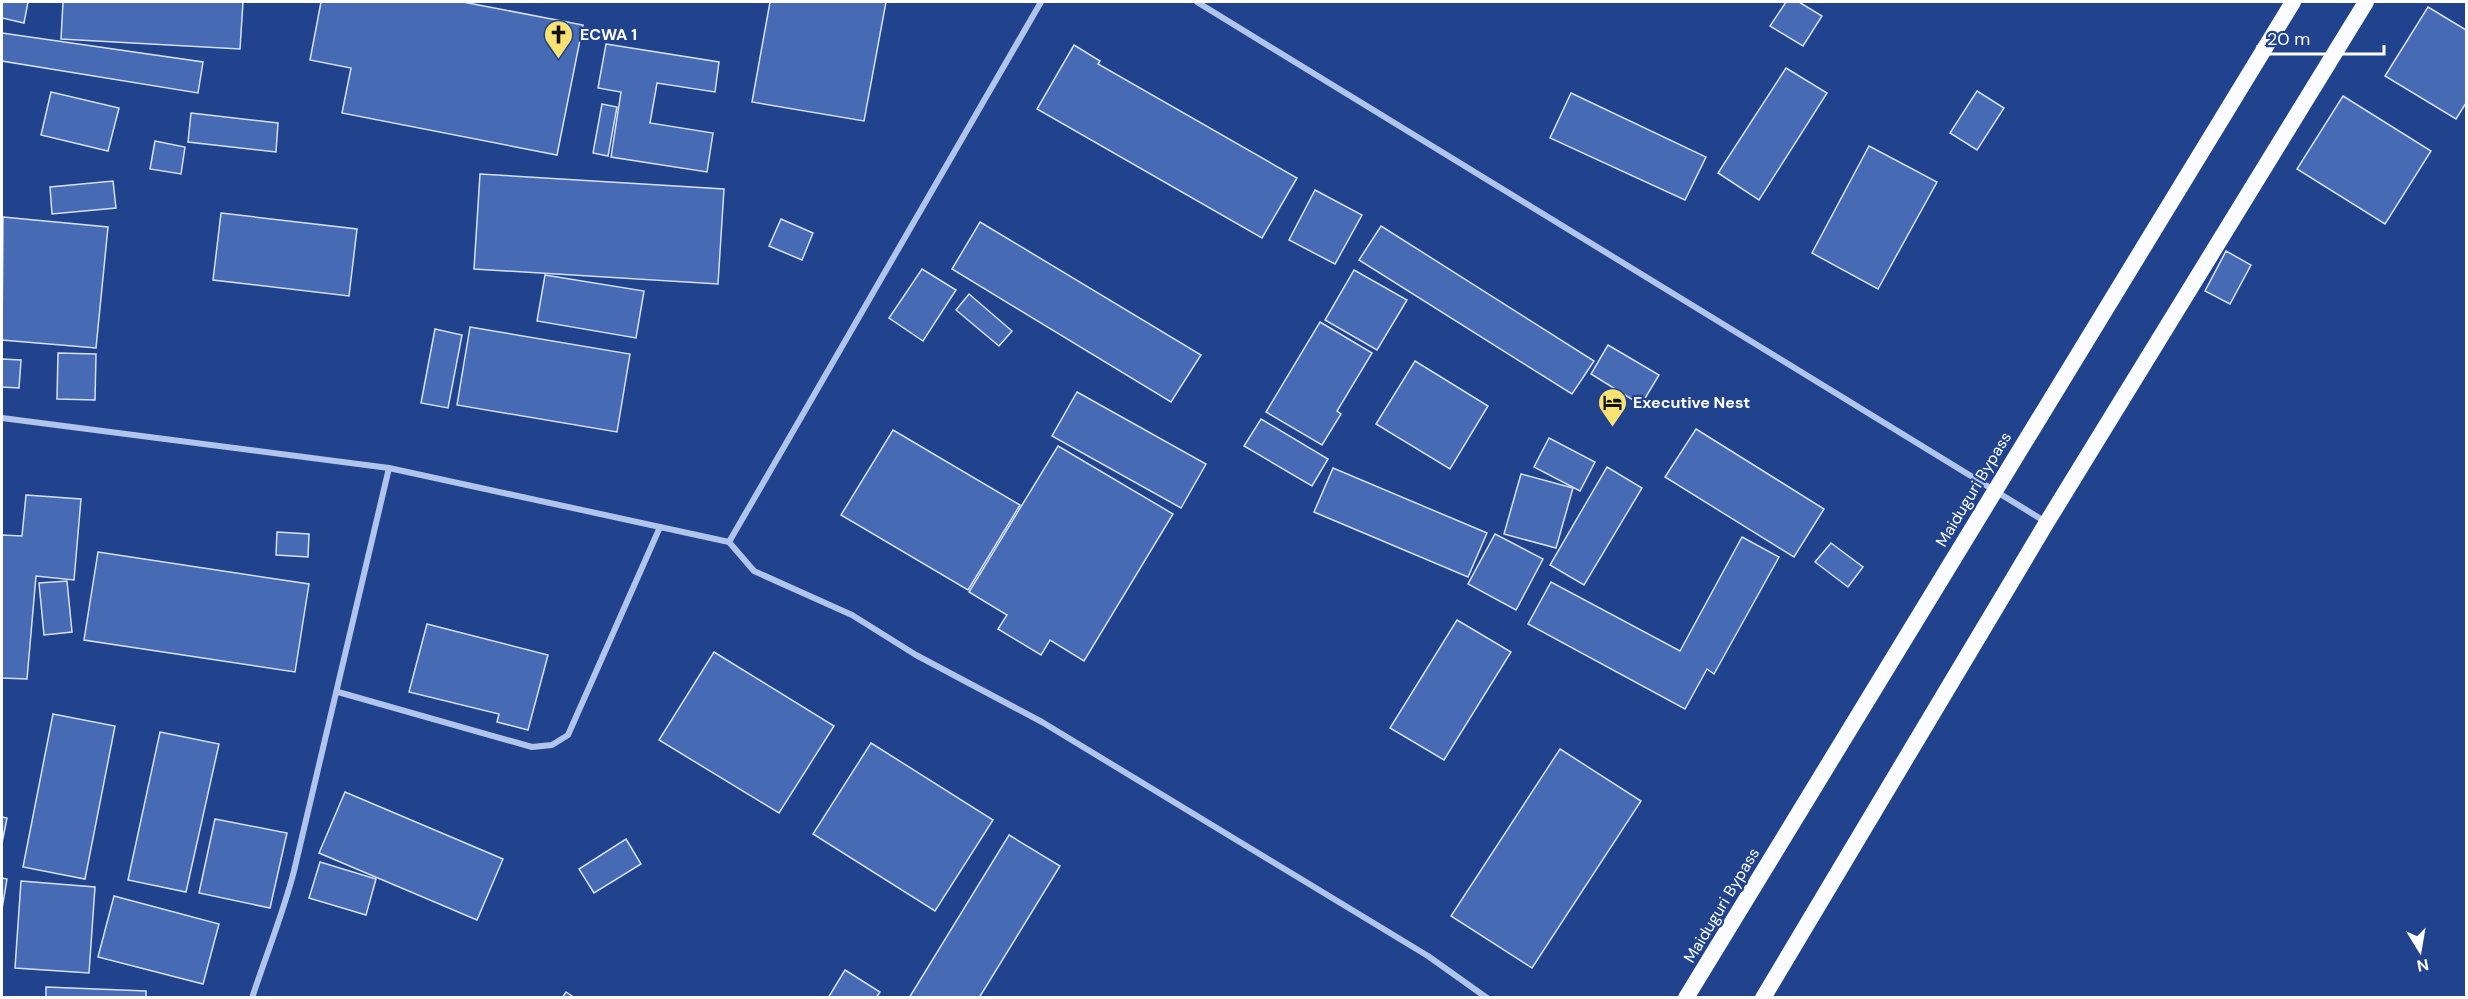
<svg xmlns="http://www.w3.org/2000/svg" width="2468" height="999" viewBox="0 0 2468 999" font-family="'DM Sans',sans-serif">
  <rect width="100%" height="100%" fill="#21438e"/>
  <g fill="#466ab4" stroke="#d6e1f9" stroke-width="1.5">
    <path d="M2 2H28L24 23 2 18Z"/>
    <path d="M63 2H243L240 49 61 39Z"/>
    <path d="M321 2H463L583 25 557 155 342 113 351 68 310 60Z"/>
    <path d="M770 2H886L864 121 752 102Z"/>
    <path d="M1786 2H1799L1822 16 1803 46 1770 26Z"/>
    <path d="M2428 7 2466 30V103L2456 119 2385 76Z"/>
    <path d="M2 33 203 62 198 93 2 61Z"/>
    <path d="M606 44 719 62 715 92 657 83 650 123 713 133 707 172 611 157 621 92 598 88Z"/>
    <path d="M1074 45 1100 61 1098 64 1297 178 1262 238 1037 109Z"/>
    <path d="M1786 68 1827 93 1759 200 1718 173Z"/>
    <path d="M1977 91 2004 108 1977 150 1950 133Z"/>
    <path d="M51 92 119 108 108 151 41 135Z"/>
    <path d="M1571 93 1706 157 1685 200 1550 138Z"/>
    <path d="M2343 96 2431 151 2385 224 2297 169Z"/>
    <path d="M602 104 617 107 608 156 593 153Z"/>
    <path d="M191 113 278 123 276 152 188 142Z"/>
    <path d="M155 141 185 147 181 174 150 169Z"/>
    <path d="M1869 146 1937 182 1878 289 1812 253Z"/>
    <path d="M480 174 724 189 718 284 474 269Z"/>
    <path d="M113 181 116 208 52 214 50 187Z"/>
    <path d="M1315 190 1362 215 1335 264 1289 240Z"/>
    <path d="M221 213 357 229 349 296 213 280Z"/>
    <path d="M3 217 108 227 96 348 2 340Z"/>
    <path d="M781 219 813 233 802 260 769 246Z"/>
    <path d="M980 222 1201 355 1171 402 952 269Z"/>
    <path d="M1381 226 1594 361 1572 394 1359 260Z"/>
    <path d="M2226 251 2251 265 2230 304 2205 291Z"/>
    <path d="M922 269 956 290 923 341 889 318Z"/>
    <path d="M1354 270 1407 300 1377 350 1325 320Z"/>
    <path d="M545 275 644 291 636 338 537 321Z"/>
    <path d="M969 294 1012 331 999 346 956 310Z"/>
    <path d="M1320 322 1372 353 1337 411 1341 414 1322 445 1266 412Z"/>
    <path d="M470 327 630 354 617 432 457 405Z"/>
    <path d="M435 329 462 335 448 408 421 403Z"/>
    <path d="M1608 345 1659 375 1641 405 1591 374Z"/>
    <path d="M58 353 96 354 95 400 57 399Z"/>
    <path d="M2 359 21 360 19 388 2 387Z"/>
    <path d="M1415 361 1488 406 1450 469 1376 424Z"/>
    <path d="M1077 392 1206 464 1181 508 1052 436Z"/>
    <path d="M1261 419 1328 459 1312 486 1244 446Z"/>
    <path d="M1696 429 1824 509 1794 557 1665 477Z"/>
    <path d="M893 430 1020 505 968 590 841 515Z"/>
    <path d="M1549 438 1595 462 1580 491 1534 467Z"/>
    <path d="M1058 446 1173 514 1084 661 1050 640 1041 655 998 629 1007 615 969 592Z"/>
    <path d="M1607 467 1642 488 1584 585 1550 565Z"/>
    <path d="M1333 468 1487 533 1468 577 1314 512Z"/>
    <path d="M1521 474 1573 488 1556 548 1504 534Z"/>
    <path d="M26 495 81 499 74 580 36 576 27 679 2 678V535L22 536Z"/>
    <path d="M277 532 309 534 308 557 276 555Z"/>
    <path d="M1495 534 1543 559 1516 610 1468 584Z"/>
    <path d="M1742 537 1779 557 1714 674 1707 669 1685 709 1528 624 1551 582 1680 651Z"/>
    <path d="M1831 543 1863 567 1848 587 1815 562Z"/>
    <path d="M98 552 309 584 295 672 84 640Z"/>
    <path d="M67 581 72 632 44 635 39 583Z"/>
    <path d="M1457 620 1511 652 1444 760 1390 728Z"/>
    <path d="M427 624 548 655 528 730 497 722 499 714 409 692Z"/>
    <path d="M714 652 834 726 779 813 659 740Z"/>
    <path d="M53 714 115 726 85 879 23 867Z"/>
    <path d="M160 732 219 744 186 892 128 880Z"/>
    <path d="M871 743 993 820 935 911 813 834Z"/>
    <path d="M1560 749 1641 801 1532 968 1451 916Z"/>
    <path d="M345 792 503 859 477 920 319 853Z"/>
    <path d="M2 817 7 818 2 843Z"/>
    <path d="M215 819 287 833 270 908 199 893Z"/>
    <path d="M1009 835 1060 866 979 998H909Z"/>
    <path d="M626 839 641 864 594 893 579 869Z"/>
    <path d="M320 862 376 879 366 915 309 898Z"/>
    <path d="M2 878 7 879 2 909Z"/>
    <path d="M21 881 95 887 89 973 15 968Z"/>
    <path d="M114 896 219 924 203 984 98 957Z"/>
    <path d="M845 970 880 992 876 998H828Z"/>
    <path d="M46 987 146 991V998H46Z"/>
    <path d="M566 992 575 998H562Z"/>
  </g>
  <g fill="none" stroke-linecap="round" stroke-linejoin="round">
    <g stroke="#b1c4ec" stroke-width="6">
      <path d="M1197 2 2046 522"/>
      <path d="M2 418 389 468 729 542 754 571 852 615 916 655 1042 722 1428 956 1487 998"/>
      <path d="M729 542 1041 2"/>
      <path d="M338 692 532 747 552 745 568 735 660 527"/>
      <path d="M252 998C266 955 283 914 294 871L389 468"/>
    </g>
    <g stroke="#fafcff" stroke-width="16">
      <path d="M1686 998 2293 2"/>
      <path d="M1763 998 2047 522 2366 2"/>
    </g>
  </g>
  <defs>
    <symbol id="church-pin" viewBox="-11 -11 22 30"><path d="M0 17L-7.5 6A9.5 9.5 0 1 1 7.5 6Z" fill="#f8e272" stroke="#21438e"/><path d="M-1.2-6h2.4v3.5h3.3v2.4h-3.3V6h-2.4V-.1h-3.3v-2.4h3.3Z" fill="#111"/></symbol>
    <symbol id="hotel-pin" viewBox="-11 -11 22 30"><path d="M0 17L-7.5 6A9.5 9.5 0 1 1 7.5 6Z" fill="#f8e272" stroke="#21438e"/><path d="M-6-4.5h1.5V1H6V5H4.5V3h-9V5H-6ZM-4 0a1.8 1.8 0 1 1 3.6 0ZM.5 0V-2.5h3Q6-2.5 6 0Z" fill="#111"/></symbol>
  </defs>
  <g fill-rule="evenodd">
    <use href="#church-pin" x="542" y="18" width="33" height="45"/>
    <use href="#hotel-pin" x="1596" y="386" width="33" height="45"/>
  </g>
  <g text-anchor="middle" stroke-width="4.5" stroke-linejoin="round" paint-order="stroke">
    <g font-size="16" font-weight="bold" fill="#fff" stroke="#21438e" text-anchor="start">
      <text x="580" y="40">ECWA 1</text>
      <text x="1633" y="408">Executive Nest</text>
    </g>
    <g font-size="16" fill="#fff" stroke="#21438e">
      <text transform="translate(1973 489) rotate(-59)" y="6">Maiduguri Bypass</text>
      <text transform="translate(1721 905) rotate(-59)" y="6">Maiduguri Bypass</text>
    </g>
  </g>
  <rect width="2468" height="999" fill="none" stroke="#ffffff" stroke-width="6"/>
  <g transform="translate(2420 951) rotate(169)" stroke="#21438e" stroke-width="4.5" paint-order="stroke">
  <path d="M0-4.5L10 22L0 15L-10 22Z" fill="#ffffff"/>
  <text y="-9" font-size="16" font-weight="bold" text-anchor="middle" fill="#ffffff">N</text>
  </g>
  <path d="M2258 45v9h126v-9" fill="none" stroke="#ffffff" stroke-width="3"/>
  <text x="2267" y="45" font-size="18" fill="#ffffff" stroke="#21438e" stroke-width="4.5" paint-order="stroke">20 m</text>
</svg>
